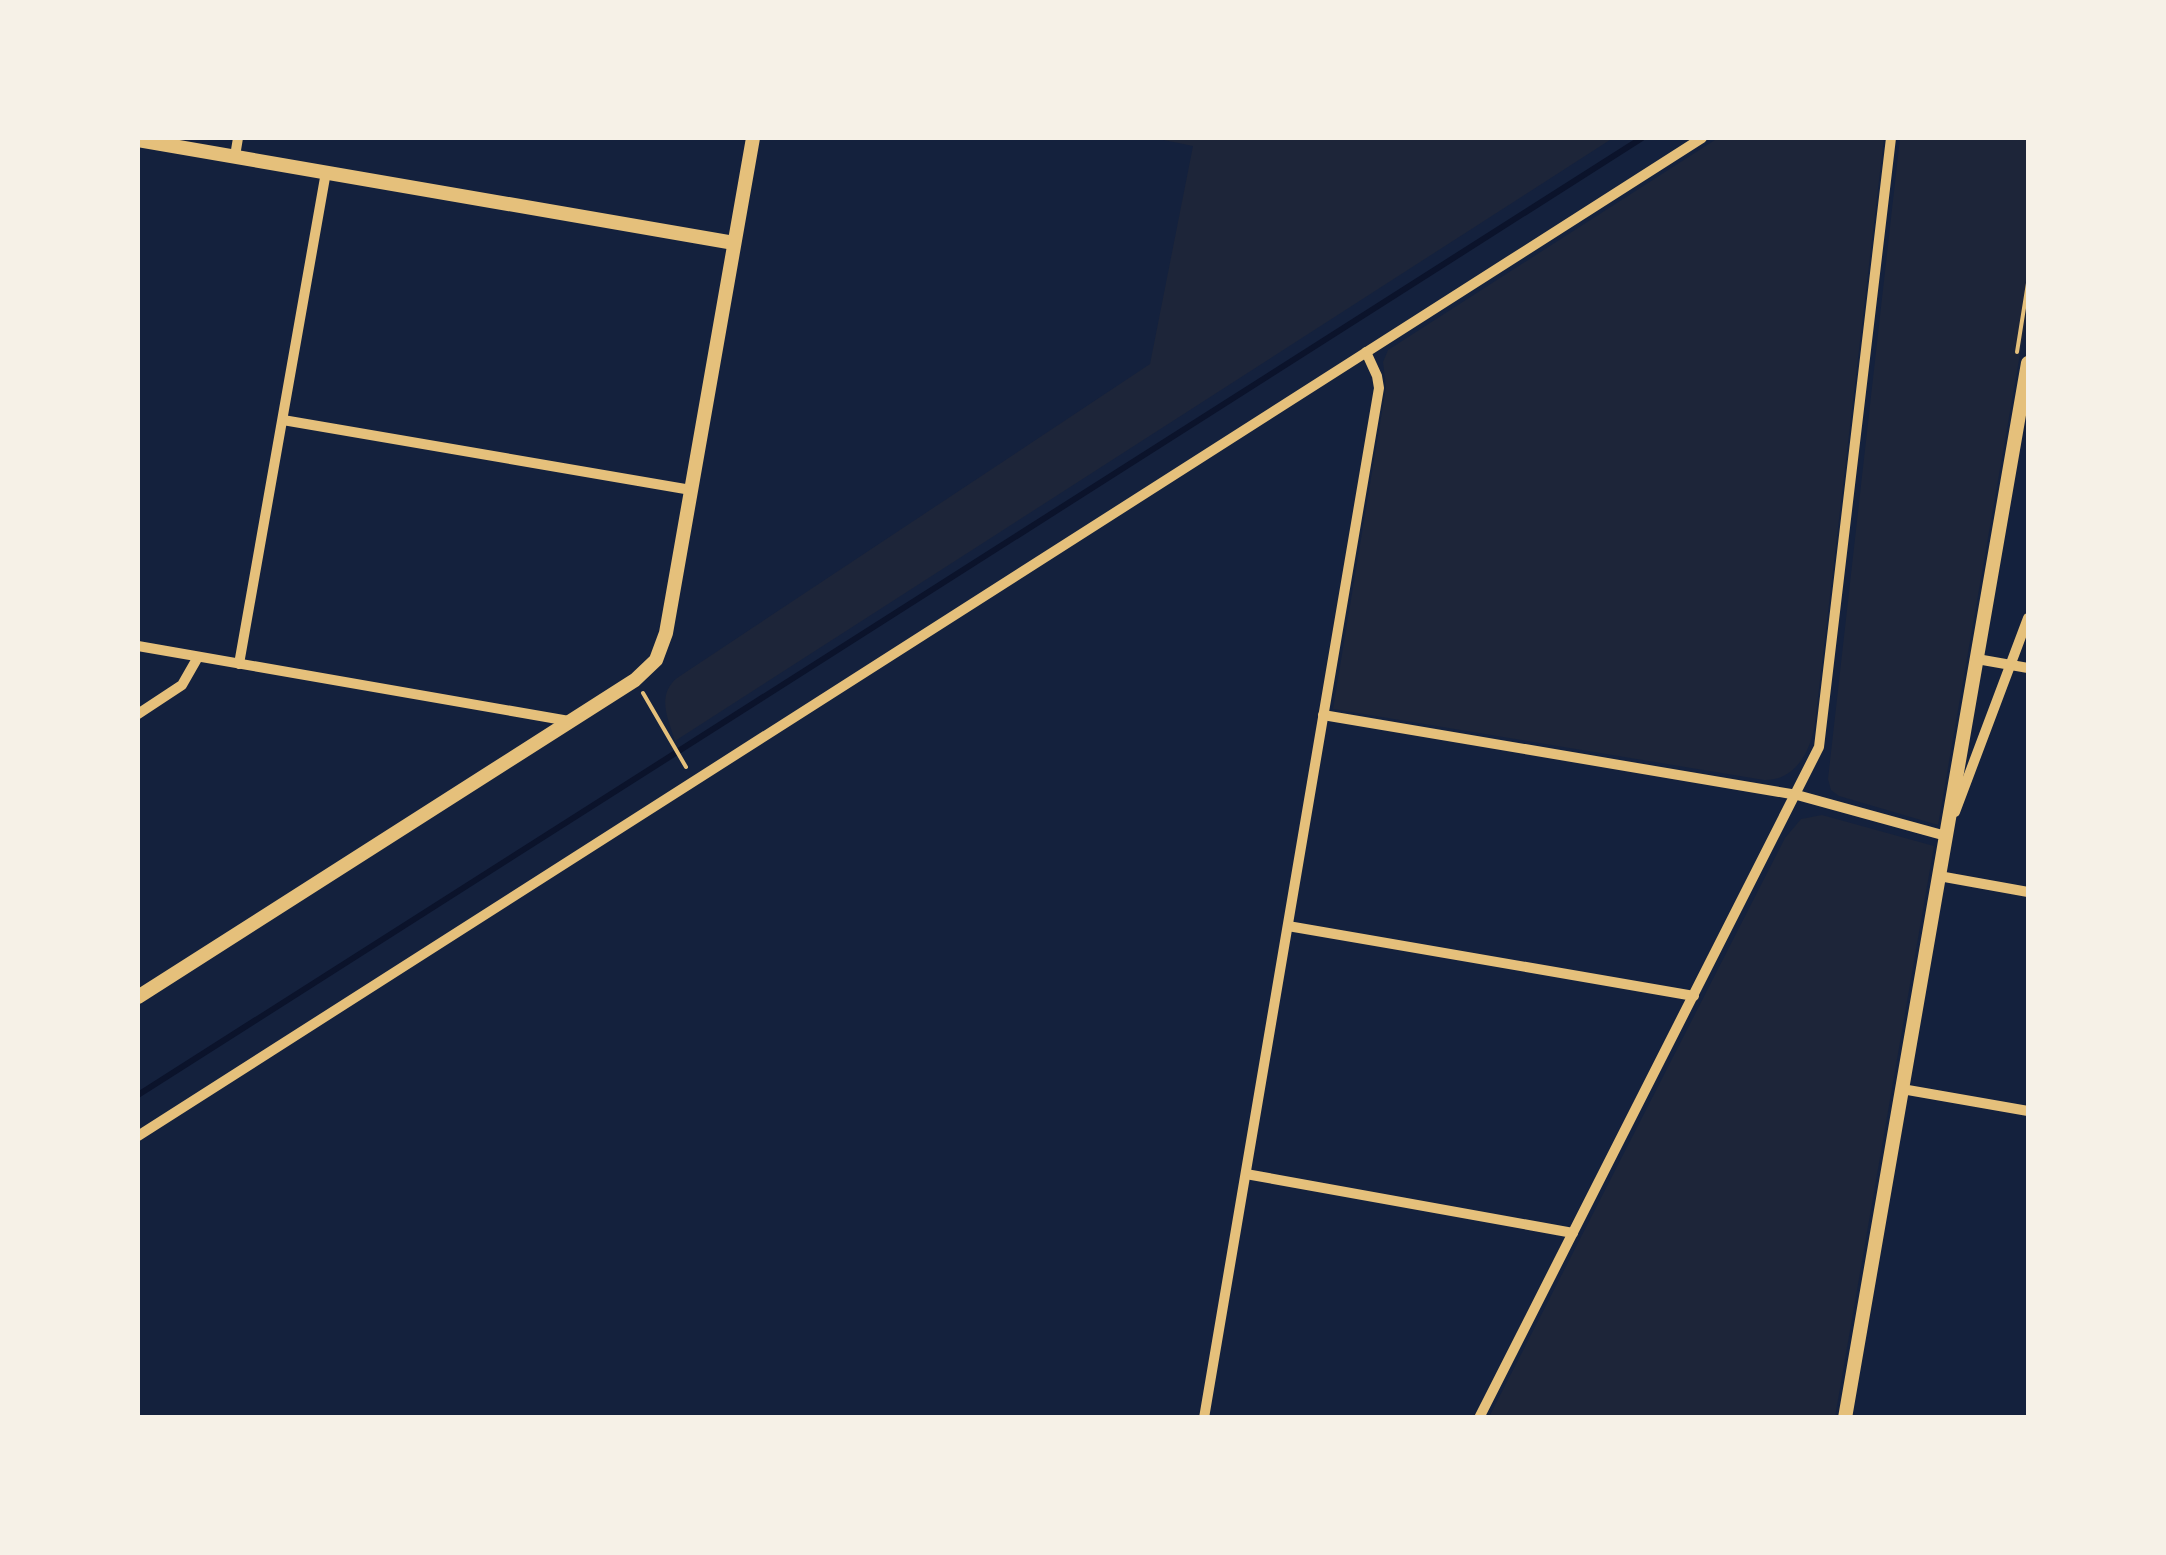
<svg xmlns="http://www.w3.org/2000/svg" width="2166" height="1555" viewBox="0 0 2166 1555" font-family="'PT Sans',sans-serif">
  <rect width="100%" height="100%" fill="#14213d"/>
  <g fill="#1d2539">
    <path d="M1154 138H1613L675 741C668 718 656 696 677 678L1150 364 1193 146Z"/>
    <path d="M1718 138H1884L1815 723C1811 750 1796 781 1764 780L1333 709 1386 387 1383 362 1388 350Z"/>
    <path d="M1900 138H2028V308L1938 825 1839 796 1831 790 1828 779Z"/>
    <path d="M1822 815 1934 846 1835 1417H1489L1785 838 1801 819Z"/>
  </g>
  <g fill="none" stroke-linecap="round" stroke-linejoin="round">
    <path stroke="#0b132b" stroke-width="6" d="M138 1095 1642 138"/>
    <g stroke="#e5c07b" stroke-width="4">
      <path d="M2017 352 2028 283"/>
      <path d="M643 693 686 767"/>
    </g>
    <g stroke="#e5c07b" stroke-width="10">
      <path d="M235 156 238 138"/>
      <path d="M283 420 691 490"/>
      <path d="M138 646 569 721"/>
      <path d="M1977 659 2028 668"/>
      <path d="M239 664 326 172"/>
      <path d="M138 714 182 685 198 657"/>
      <path d="M1323 715 1797 795 1946 836 1947 832"/>
      <path d="M1955 812 2028 618"/>
      <path d="M1939 876 2028 892"/>
      <path d="M1288 926 1694 996"/>
      <path d="M1902 1089 2028 1111"/>
      <path d="M138 1136 1702 138"/>
      <path d="M1246 1174 1573 1233"/>
      <path d="M1204 1418 1379 388 1377 376 1366 352"/>
      <path d="M1479 1418 1819 747 1891 138"/>
    </g>
    <g stroke="#e5c07b" stroke-width="14">
      <path d="M138 140 734 243"/>
      <path d="M138 997 635 680 656 660 666 633 753 138"/>
      <path d="M1845 1418 2028 363"/>
    </g>
  </g>
  <rect width="2166" height="1555" fill="none" stroke="#f6f1e7" stroke-width="280"/>
</svg>
